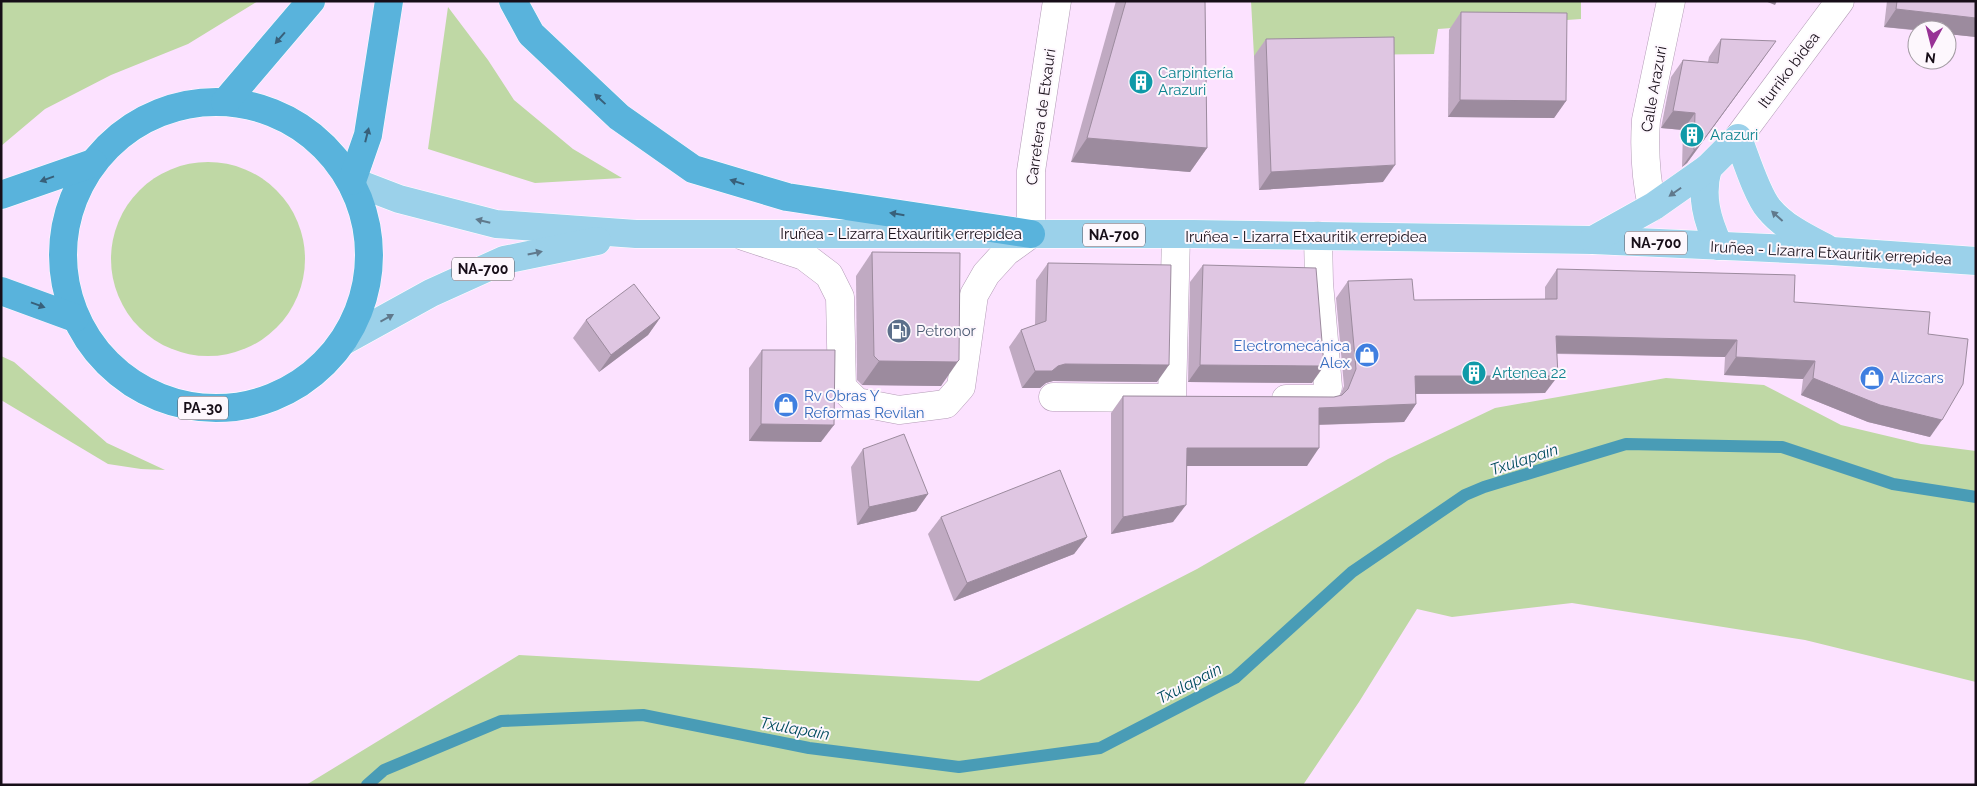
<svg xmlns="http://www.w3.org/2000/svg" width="1977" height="786" viewBox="0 0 1977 786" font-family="Raleway,sans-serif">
  <rect width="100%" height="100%" fill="#fce2ff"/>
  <g fill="#bfd8a5">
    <path d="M1 1H258L188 44 111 75 45 109 1 146Z"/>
    <path d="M1251 1H1581V19L1438 29 1434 54 1254 56Z"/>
    <path d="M448 7 488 60 514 100 573 149 622 178 535 183 428 149Z"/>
    <circle cx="208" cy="259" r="97"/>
    <path d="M1 356 14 362 107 443 165 470 141 469 108 464 1 400Z"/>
    <path d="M1666 378 1764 385 1841 425 1921 444 1976 451V682L1805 640 1572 603 1452 617 1417 609 1359 702 1303 785H306L519 655 979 681 1197 569 1388 459 1495 408Z"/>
  </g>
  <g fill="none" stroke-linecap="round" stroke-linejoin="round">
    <path stroke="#499cb6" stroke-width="12" d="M367 785 384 770 501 721 643 715 809 748 959 767 1100 748 1235 678 1352 572 1465 495 1484 487 1626 444 1782 447 1893 484 1976 497"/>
    <defs>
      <g id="minor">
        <path d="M1738 138 1840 1"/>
        <path d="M1652 207C1646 179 1644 149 1646 120L1671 1"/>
        <path d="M743 236 804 256 829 275 840 297 842 387 857 402 899 410 946 404 961 387 974 295 986 274 1006 252 1031 234V171L1057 1"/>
        <path d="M1053 397 1160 398"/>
        <path d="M1172 398 1176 236"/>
        <path d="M1286 399H1322L1328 387 1319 283 1318 236"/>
      </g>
      <g id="major">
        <path d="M1708 168C1700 196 1707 220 1719 246"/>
        <path d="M352 181 399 199 496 224 636 234H1194L1593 240 1832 251 1976 261"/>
        <path d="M1593 240 1654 206 1708 168 1738 138C1745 156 1757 195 1769 209 1784 227 1805 237 1826 248"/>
        <path d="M344 341 431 293 504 260 597 241"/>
      </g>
      <g id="highway">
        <path d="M513 1 531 34 619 117 693 169 787 197 1031 234"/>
        <circle cx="216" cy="255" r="153"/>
        <path d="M225 102 311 1"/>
        <path d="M352 181 368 135 389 1"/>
        <path d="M1 195 93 163"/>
        <path d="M1 291 75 318"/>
      </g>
    </defs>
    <use href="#minor" stroke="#b39bb6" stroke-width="29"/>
    <use href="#major" stroke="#fff" stroke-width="29"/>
    <use href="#highway" stroke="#fff" stroke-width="29"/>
    <use href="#minor" stroke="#fff" stroke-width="28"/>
    <use href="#major" stroke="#9bd1ea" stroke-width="28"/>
    <use href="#highway" stroke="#59b3dc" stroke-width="28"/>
  </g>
  <g fill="#c0aac2">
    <path d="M1116 1H1205L1207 148 1190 172 1071 162Z"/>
    <path d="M1887 1H1976V37L1884 27Z"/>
    <path d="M1461 12 1566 101 1554 118 1448 117 1449 30Z"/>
    <path d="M1266 39 1383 182 1259 190 1254 56Z"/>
    <path d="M1721 39 1764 58 1687 163 1682 167 1683 130 1661 128 1671 77 1683 60 1708 62 1709 57Z"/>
    <path d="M872 252 942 384 941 386 862 385 857 380 856 276Z"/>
    <path d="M1048 263 1157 382 1053 381 1046 383 1040 388H1022L1009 347 1021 330 1035 325 1036 280Z"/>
    <path d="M1203 265 1312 383 1188 382 1190 282Z"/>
    <path d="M1557 269 1794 302 1928 334 1930 437 1868 422 1801 395 1803 379 1724 375 1725 357 1557 354 1545 393 1416 394V404L1404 422 1319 425 1307 466H1187L1173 522 1111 534V413L1123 396 1334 397 1340 396 1344 386 1336 298 1348 281 1414 300 1545 299V287Z"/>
    <path d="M660 318 648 335 599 372 573 338 586 320Z"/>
    <path d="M762 350 821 442 749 441V368Z"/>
    <path d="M863 449 928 494 916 511 857 525 851 467Z"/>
    <path d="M941 517 1087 537 1074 554 954 601 928 534Z"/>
  </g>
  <g fill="#9c8b9e">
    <path d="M1765 1H1777L1775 5Z"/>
    <path d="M1896 9 1976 18V37L1947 34V30H1917L1884 27Z"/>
    <path d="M1776 41 1687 163 1682 167 1694 150Z"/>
    <path d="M1460 100 1566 101 1554 118 1448 117Z"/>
    <path d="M1673 111 1695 113 1683 130 1661 128Z"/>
    <path d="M1087 138 1207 148 1190 172 1071 162Z"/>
    <path d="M1395 165 1383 182 1259 190 1271 172Z"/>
    <path d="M660 318 648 335 599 372 611 355Z"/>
    <path d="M1556 336 1737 340 1725 357 1544 353Z"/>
    <path d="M1736 357 1815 361 1803 379 1724 375Z"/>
    <path d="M959 360 941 386 862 385 879 361Z"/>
    <path d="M1065 364 1169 365 1157 382 1053 381 1046 383 1040 388H1022L1035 371Z"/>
    <path d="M1200 365 1324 366 1312 383 1188 382Z"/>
    <path d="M1415 376H1558L1545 393 1403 394Z"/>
    <path d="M1813 378 1942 420 1930 437 1868 422 1801 395Z"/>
    <path d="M1416 404 1404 422 1307 425 1319 408Z"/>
    <path d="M761 424 834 425 821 442 749 441Z"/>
    <path d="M1187 448H1319L1307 466H1175Z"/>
    <path d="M928 494 916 511 857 525 869 507Z"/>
    <path d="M1186 505 1173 522 1111 534 1123 517Z"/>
    <path d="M1087 537 1074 554 954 601 967 583Z"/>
  </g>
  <g fill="#dfc6e2" stroke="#9c8b9e">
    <path d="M1126 1H1205L1207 148 1087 138Z"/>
    <path d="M1897 1H1976V18L1896 9Z"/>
    <path d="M1461 12 1567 13 1566 101 1460 100Z"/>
    <path d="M1394 37 1395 165 1271 172 1266 39Z"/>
    <path d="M1721 39 1776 41 1699 146 1694 150 1695 113 1673 111 1683 60 1718 63Z"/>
    <path d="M872 252 960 253 959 360 957 362 879 361 874 356Z"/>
    <path d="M1048 263 1171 265 1169 365 1065 364 1058 366 1052 371H1035L1021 330 1046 321Z"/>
    <path d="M1203 265 1316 268 1324 366 1200 365Z"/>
    <path d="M1557 269 1795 275 1794 302 1930 312 1928 334 1968 339 1963 384 1942 420 1880 405 1813 378 1815 361 1736 357 1737 340 1556 336 1558 376H1415L1416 404 1319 408V448H1187L1186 505 1123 517V396L1334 397 1342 395 1348 389 1356 369 1348 281 1412 279 1414 300 1557 299Z"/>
    <path d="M634 284 660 318 611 355 586 320Z"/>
    <path d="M762 350H835L834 425 761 424Z"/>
    <path d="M904 434 928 494 869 507 863 449Z"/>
    <path d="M1060 470 1087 537 967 583 941 517Z"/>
  </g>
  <defs><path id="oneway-solid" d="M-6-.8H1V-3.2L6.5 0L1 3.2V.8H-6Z" transform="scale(1.25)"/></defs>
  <g fill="#38607a">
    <use href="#oneway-solid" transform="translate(280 38) rotate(131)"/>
    <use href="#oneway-solid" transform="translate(600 99) rotate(-137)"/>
    <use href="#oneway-solid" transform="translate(367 135) rotate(-76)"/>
    <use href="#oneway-solid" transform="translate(47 179) rotate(160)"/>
    <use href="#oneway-solid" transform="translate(737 182) rotate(-163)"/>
    <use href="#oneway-solid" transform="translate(897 214) rotate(-171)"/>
    <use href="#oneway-solid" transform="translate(38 305) rotate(20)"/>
  </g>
  <g fill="#60798c">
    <use href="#oneway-solid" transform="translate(1675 192) rotate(145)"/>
    <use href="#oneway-solid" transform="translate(1777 216) rotate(-138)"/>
    <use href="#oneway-solid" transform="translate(483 221) rotate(-166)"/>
    <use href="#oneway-solid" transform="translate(535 253) rotate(-12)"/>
    <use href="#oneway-solid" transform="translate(387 318) rotate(-29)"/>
  </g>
  <defs>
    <symbol id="building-disc" viewBox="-11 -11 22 22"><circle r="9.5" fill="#0f9aa8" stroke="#fdf7fd"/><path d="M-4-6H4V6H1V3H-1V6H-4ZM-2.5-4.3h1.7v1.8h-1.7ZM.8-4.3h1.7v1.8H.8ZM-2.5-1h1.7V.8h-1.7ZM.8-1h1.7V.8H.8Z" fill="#fff"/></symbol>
    <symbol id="fuel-disc" viewBox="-11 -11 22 22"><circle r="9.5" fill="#5c6f8a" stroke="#fdf7fd"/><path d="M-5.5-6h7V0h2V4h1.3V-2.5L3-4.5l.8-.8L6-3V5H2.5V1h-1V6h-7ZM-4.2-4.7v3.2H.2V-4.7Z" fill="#fff"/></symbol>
    <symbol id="shop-disc" viewBox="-11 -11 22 22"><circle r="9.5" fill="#3f7fe0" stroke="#fdf7fd"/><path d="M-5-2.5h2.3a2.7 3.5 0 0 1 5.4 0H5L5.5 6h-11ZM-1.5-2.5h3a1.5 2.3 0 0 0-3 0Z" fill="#fff"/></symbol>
  </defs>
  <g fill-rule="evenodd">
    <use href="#building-disc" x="1127" y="68" width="28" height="28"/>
    <use href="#building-disc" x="1678" y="121" width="28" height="28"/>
    <use href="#fuel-disc" x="885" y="317" width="28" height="28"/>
    <use href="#shop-disc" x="1353" y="341" width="28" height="28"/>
    <use href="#building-disc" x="1460" y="359" width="28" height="28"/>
    <use href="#shop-disc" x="1858" y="364" width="28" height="28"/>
    <use href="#shop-disc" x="772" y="391" width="28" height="28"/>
  </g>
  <g text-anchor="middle" stroke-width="4" stroke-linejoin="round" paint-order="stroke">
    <g fill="#fdf7fd" stroke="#5c545d" stroke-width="1">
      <rect x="1083" y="223.5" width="62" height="23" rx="4"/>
      <rect x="1625" y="231.5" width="62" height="23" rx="4"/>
      <rect x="452" y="257.5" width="62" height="23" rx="4"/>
      <rect x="178" y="396.5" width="50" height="23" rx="4"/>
    </g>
    <g font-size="14" font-weight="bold" fill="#170e18">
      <text x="1114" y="240">NA-700</text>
      <text x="1656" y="248">NA-700</text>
      <text x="483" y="274">NA-700</text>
      <text x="203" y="413">PA-30</text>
    </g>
    <g font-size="15" fill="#170e18" stroke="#fdf7fd">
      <text transform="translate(1789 70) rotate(-53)" y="5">Iturriko bidea</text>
      <text transform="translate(1654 89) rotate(-80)" y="5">Calle Arazuri</text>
      <text transform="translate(1041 117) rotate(-82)" y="5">Carretera de Etxauri</text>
      <text x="901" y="239">Iruñea - Lizarra Etxauritik errepidea</text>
      <text x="1306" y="242">Iruñea - Lizarra Etxauritik errepidea</text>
      <text transform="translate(1831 253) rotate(3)" y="5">Iruñea - Lizarra Etxauritik errepidea</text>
    </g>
    <g font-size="15" fill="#0d838f" stroke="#fdf7fd" text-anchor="start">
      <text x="1158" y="78">Carpintería<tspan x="1158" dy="17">Arazuri</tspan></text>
      <text x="1710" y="140">Arazuri</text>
      <text x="1492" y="378">Artenea 22</text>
    </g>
    <g font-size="15" fill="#4e5e75" stroke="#fdf7fd" text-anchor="start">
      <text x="916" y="336">Petronor</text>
    </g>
    <g font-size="15" fill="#366cbe" stroke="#fdf7fd" text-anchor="start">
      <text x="1350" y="351" text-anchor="end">Electromecánica<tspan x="1350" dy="17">Alex</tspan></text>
      <text x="1890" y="383">Alizcars</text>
      <text x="804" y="401">Rv Obras Y<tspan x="804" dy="17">Reformas Revilan</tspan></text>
    </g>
    <g font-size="16" font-style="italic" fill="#004c5e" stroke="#fdf7fd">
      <text transform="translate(1524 459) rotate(-18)" y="6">Txulapain</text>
      <text transform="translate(1189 683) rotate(-27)" y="6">Txulapain</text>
      <text transform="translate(795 728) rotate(10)" y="6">Txulapain</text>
    </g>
  </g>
  <rect width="1977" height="786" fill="none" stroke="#170e18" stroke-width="5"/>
  <g transform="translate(1932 45) rotate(187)"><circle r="24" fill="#fdf7fd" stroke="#a19aa1"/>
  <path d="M0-4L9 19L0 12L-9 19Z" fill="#983296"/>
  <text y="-8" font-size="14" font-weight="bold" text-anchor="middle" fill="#170e18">N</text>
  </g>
</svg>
